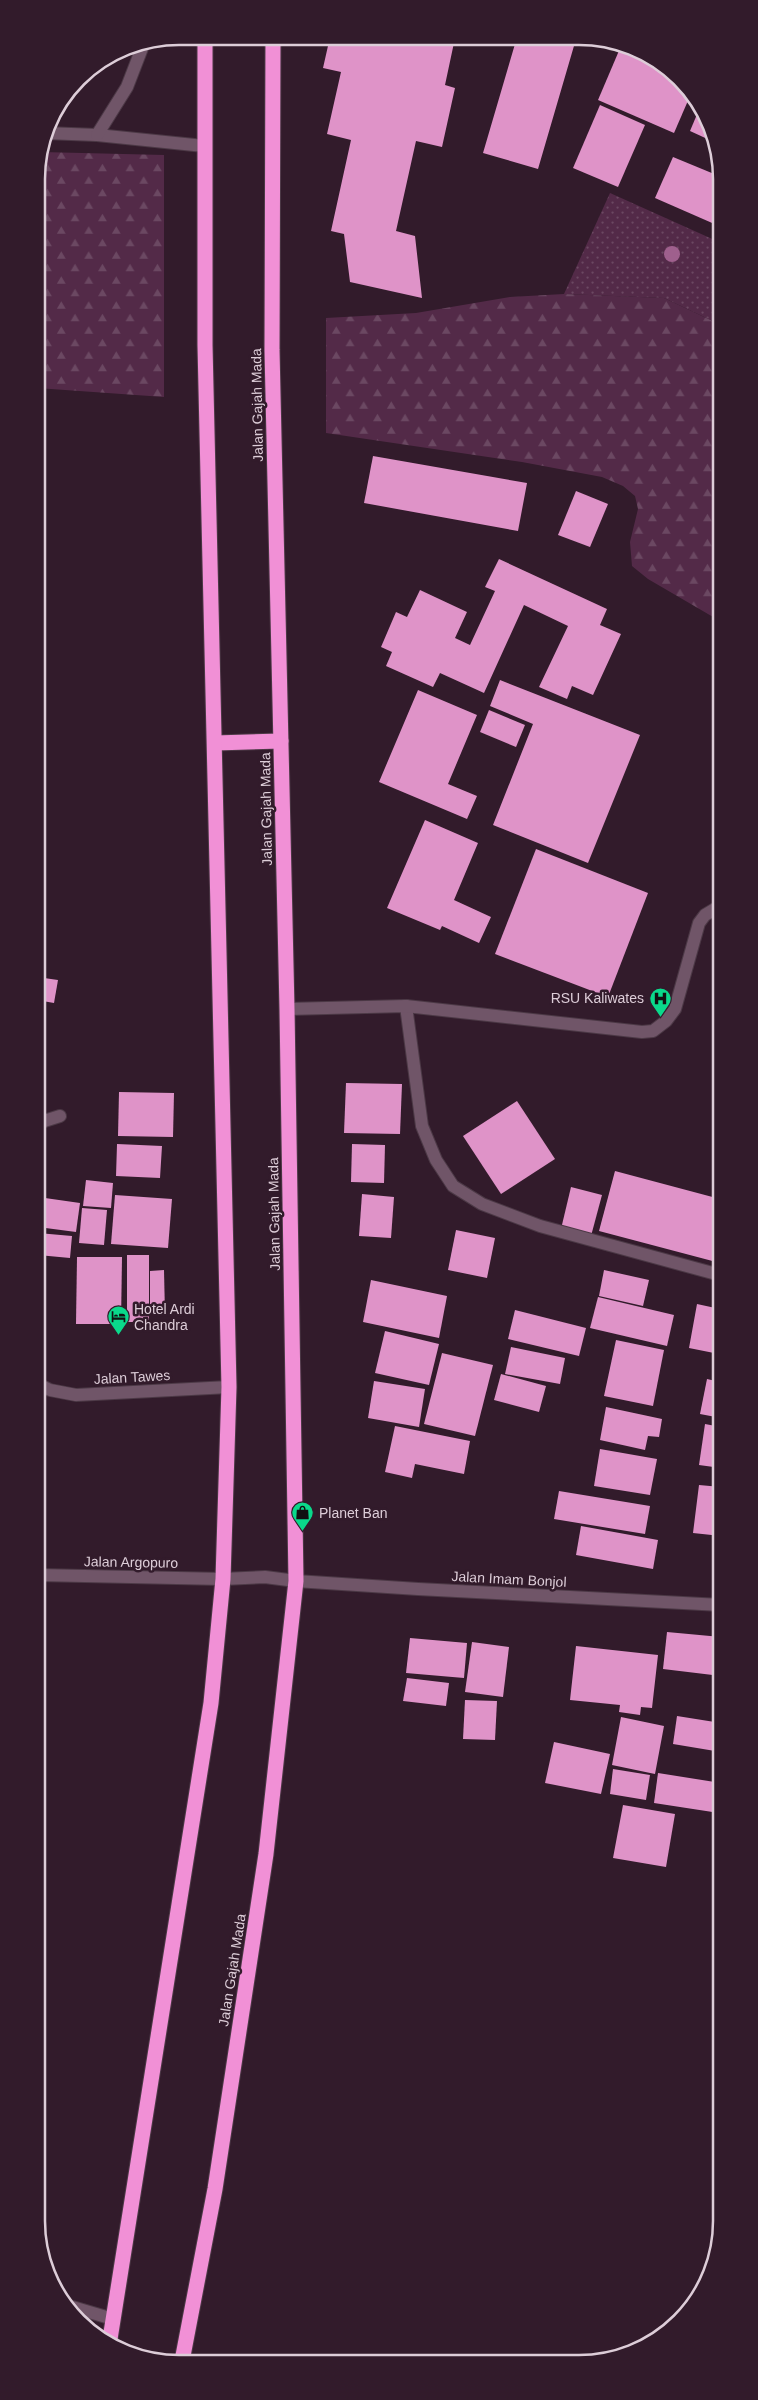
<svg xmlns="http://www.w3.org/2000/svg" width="758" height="2400" viewBox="0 0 758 2400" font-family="Arial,sans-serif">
  <defs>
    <pattern id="grass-dots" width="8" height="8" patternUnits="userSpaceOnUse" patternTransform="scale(1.25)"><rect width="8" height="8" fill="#532a48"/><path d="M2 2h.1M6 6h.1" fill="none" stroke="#6b4862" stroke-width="1.8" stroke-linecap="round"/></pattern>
    <pattern id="forest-firs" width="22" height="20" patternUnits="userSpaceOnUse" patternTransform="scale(1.25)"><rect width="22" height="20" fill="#532a48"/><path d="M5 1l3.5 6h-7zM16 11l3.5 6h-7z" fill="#6b4862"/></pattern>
  </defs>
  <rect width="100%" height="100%" fill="#321b2b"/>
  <path fill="url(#grass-dots)" d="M610 193 719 242V324L664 298 564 294Z"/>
  <g fill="url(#forest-firs)">
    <path d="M41 152 164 155V397L37 388V170Z"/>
    <path d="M564 294 664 298 719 324 720 621 648 579 632 566 630 542 638 509 635 496 623 486 602 477 522 462 326 433V318L416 313 510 297Z"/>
  </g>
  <g fill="#df93c8">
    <path d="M330 37 455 38 445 85 455 88 442 147 416 141 396 231 415 236 422 298 350 282 344 234 331 231 351 140 327 134 341 72 323 68Z"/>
    <path d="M494 39H576L538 169 483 153 515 44Z"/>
    <path d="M621 46 680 78 690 96 674 133 598 100Z"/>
    <path d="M600 105 645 125 618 187 573 168Z"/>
    <path d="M698 112 714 142 690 131Z"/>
    <path d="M673 157 719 176V226L655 198Z"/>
    <path d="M373 456 527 483 518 531 364 503Z"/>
    <path d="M576 491 608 504 590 547 558 535Z"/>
    <path d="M499 559 607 609 600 625 621 634 593 695 572 686 567 699 539 687 568 626 524 605 484 693 440 673 433 687 386 666 392 652 381 647 396 612 407 617 420 590 467 612 455 638 470 645 495 591 485 587Z"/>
    <path d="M500 680 640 735 588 863 493 825 533 724 490 706Z"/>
    <path d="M418 690 477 715 448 784 477 796 467 819 379 782Z"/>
    <path d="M489 710 525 725 516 747 480 732Z"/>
    <path d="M425 820 478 843 454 900 491 917 479 943 442 926 440 930 387 908Z"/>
    <path d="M536 849 648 893 608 997 495 954Z"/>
    <path d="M37 977 58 980 54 1003 37 1000Z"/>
    <path d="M346 1083 402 1084 400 1134 344 1133Z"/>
    <path d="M119 1092 174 1093 173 1137 118 1136Z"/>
    <path d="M517 1101 555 1159 501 1194 463 1136Z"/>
    <path d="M117 1144 162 1146 160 1178 116 1176Z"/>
    <path d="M352 1144 385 1145 384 1183 351 1182Z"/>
    <path d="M615 1171 720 1199V1263L599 1231Z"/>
    <path d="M86 1180 113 1183 111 1208 83 1206Z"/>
    <path d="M571 1187 602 1195 591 1236 561 1229Z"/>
    <path d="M362 1194 394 1197 391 1238 359 1236Z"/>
    <path d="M115 1195 172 1199 168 1248 111 1244Z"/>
    <path d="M38 1197 80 1203 76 1232 38 1227Z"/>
    <path d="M82 1208 107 1210 104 1245 79 1243Z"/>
    <path d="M456 1230 495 1238 487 1278 448 1270Z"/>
    <path d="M38 1233 72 1236 70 1258 38 1255Z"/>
    <rect x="127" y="1255" width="22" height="67"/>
    <path d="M77 1257H122L121 1324H76Z"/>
    <path d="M164 1270 165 1315H150V1271Z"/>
    <path d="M604 1270 649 1280 643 1306 599 1296Z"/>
    <path d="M371 1280 447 1296 439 1338 363 1322Z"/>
    <path d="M598 1297 674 1315 667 1346 590 1328Z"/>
    <path d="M697 1304 720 1309V1337L717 1336 714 1353 689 1348Z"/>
    <path d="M515 1310 586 1328 579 1356 508 1339Z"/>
    <path d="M385 1331 439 1344 429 1385 375 1373Z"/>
    <path d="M616 1340 664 1350 653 1406 604 1396Z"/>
    <path d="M511 1347 565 1358 560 1384 505 1374Z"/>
    <path d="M442 1353 493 1365 475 1436 424 1424Z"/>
    <path d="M501 1374 546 1386 539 1412 494 1400Z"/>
    <path d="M707 1379 720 1382 721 1418 700 1414Z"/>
    <path d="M374 1381 425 1389 419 1427 368 1418Z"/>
    <path d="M606 1407 662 1419 659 1437 648 1436 645 1450 600 1440Z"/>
    <path d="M705 1424 721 1427V1468L699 1465Z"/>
    <path d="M395 1426 470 1441 464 1474 415 1464 412 1478 385 1472Z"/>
    <path d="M600 1449 657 1459 650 1495 594 1486Z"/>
    <path d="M699 1485 721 1487V1536L693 1533Z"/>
    <path d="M559 1491 650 1506 645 1534 554 1519Z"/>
    <path d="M581 1526 658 1540 653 1569 576 1555Z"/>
    <path d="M667 1632 721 1637V1676L663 1669Z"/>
    <path d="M410 1638 467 1643 464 1678 406 1673Z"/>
    <path d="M472 1642 509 1647 503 1697 465 1692Z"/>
    <path d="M576 1646 658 1655 652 1708 641 1707 640 1715 619 1712 620 1705 570 1700Z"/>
    <path d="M407 1678 449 1683 446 1706 403 1701Z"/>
    <path d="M465 1700 497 1701 495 1740 463 1739Z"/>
    <path d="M677 1716 721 1723V1752L673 1744Z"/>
    <path d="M621 1717 664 1726 655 1774 612 1765Z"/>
    <path d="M554 1742 610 1754 601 1794 545 1783Z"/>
    <path d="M613 1769 650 1775 646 1800 610 1794Z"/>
    <path d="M658 1773 721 1783 719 1813 654 1803Z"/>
    <path d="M623 1805 675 1814 666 1867 613 1858Z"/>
  </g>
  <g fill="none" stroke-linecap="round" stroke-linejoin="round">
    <defs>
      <g id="lane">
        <path d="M612 44V42"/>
        <path d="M45 133 97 135 204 146"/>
        <path d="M97 135 127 87 144 43"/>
      </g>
      <g id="street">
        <path d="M406 1006 422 1126 436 1160 453 1186 482 1204 540 1226 720 1275"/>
        <path d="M287 1009 406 1006 642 1032 653 1031 666 1021 675 1009 699 923 705 915 720 906"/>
        <path d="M38 1123 60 1116"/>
        <path d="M38 1384 50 1390 76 1395 229 1387"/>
        <path d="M38 1575 223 1579"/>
        <path d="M69 2306 113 2319"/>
      </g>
      <path id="secondary" d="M223 1579 265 1577 296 1581 418 1589 721 1605"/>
      <g id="highway">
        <path d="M215 743 281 741"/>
        <path d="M110 2339 211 1703 223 1579 229 1387 205 345V36"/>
        <path d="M182 2361 215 2189 266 1854 296 1581 287 1009 272 350 273 37"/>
      </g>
    </defs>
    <use href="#lane" stroke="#4c3946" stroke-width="14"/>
    <use href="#street" stroke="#4c3946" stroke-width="14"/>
    <use href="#secondary" stroke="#4c3946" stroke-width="14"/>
    <use href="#highway" stroke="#4c3946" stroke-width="17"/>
    <use href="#lane" stroke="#705568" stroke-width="12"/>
    <use href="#street" stroke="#705568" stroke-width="12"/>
    <use href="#secondary" stroke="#705568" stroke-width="12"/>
    <use href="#highway" stroke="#f190d6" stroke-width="15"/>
  </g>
  <circle fill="#9f608d" cx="672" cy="254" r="8"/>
  <defs>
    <symbol id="hospital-pin" viewBox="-11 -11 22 30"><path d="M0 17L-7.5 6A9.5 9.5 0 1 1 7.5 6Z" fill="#0ad98b" stroke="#321b2b"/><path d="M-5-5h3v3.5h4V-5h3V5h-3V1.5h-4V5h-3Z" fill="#111"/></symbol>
    <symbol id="hotel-pin" viewBox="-11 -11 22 30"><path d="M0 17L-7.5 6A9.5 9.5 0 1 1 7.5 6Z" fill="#0ad98b" stroke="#321b2b"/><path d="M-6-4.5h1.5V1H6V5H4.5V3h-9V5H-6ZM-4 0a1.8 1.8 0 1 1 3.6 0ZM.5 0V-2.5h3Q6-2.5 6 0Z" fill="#111"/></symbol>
    <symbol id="shop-pin" viewBox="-11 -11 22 30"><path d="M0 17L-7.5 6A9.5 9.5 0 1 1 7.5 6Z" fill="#0ad98b" stroke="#321b2b"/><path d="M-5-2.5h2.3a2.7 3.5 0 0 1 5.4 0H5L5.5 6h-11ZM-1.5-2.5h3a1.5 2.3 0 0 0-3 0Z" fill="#111"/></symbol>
  </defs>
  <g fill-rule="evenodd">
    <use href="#hospital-pin" x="648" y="986" width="25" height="34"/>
    <use href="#hotel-pin" x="106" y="1304" width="25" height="34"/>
    <use href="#shop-pin" x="290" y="1500" width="25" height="34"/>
  </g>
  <g text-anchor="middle" stroke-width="5" stroke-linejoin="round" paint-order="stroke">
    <g font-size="14" fill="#ddcdd8" stroke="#321b2b">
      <text transform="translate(257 405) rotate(-91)" y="5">Jalan Gajah Mada</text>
      <text transform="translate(266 809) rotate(-91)" y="5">Jalan Gajah Mada</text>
      <text transform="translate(274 1214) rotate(-91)" y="5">Jalan Gajah Mada</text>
      <text transform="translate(132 1377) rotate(-3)" y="5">Jalan Tawes</text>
      <text transform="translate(131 1562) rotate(1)" y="5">Jalan Argopuro</text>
      <text transform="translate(509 1579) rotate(3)" y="5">Jalan Imam Bonjol</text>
      <text transform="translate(232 1970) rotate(-81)" y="5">Jalan Gajah Mada</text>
    </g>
    <g font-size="14" fill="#ddcdd8" stroke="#321b2b" text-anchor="start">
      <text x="644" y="1003" text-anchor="end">RSU Kaliwates</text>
      <text x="134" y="1314">Hotel Ardi<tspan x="134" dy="16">Chandra</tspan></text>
      <text x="319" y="1518">Planet Ban</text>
    </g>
  </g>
  <path d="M0 0H758V2400H0ZM179 45H579A134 134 0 0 1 713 179V2221A134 134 0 0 1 579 2355H179A134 134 0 0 1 45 2221V179A134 134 0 0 1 179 45Z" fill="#321b2b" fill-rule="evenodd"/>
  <path fill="none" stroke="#ddcdd8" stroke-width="2.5" d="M179 45H579A134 134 0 0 1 713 179V2221A134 134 0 0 1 579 2355H179A134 134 0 0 1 45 2221V179A134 134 0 0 1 179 45Z"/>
</svg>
